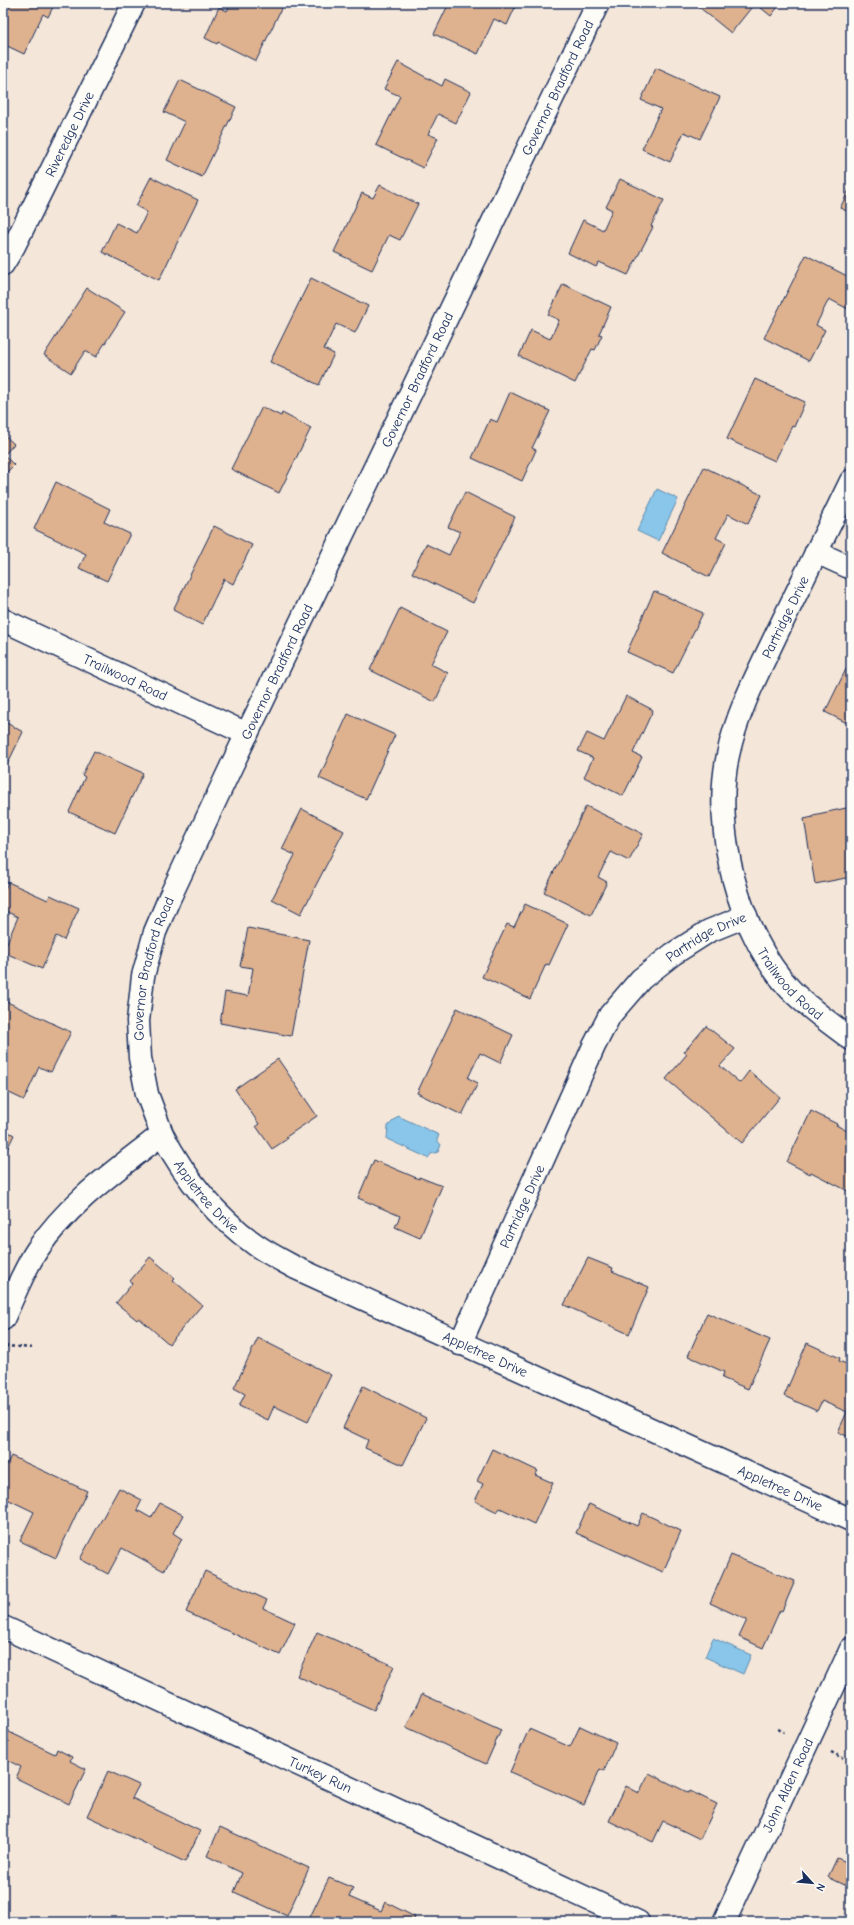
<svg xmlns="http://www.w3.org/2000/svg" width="854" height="1925" viewBox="0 0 854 1925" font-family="'Comic Neue',sans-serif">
  <rect width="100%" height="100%" fill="#f4e6d8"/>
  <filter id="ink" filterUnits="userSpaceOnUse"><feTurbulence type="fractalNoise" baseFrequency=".025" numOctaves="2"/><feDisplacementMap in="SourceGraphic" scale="8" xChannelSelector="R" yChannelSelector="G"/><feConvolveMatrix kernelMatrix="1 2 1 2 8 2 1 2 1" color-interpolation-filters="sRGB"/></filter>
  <g filter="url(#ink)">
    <g fill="#89c6e9" stroke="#5d8ab1">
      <path d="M657 489 678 499 658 541 637 531Z"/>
      <path d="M398 1116 439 1135 437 1140 441 1145 438 1152 431 1154 428 1158 387 1139 388 1126Z"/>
      <path d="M713 1638 751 1655 743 1674 705 1657Z"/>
    </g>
    <g fill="#deb18f" stroke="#1b2f5e">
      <path d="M3 3H55L48 17 43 14 24 54 3 44Z"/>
      <path d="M231 3H284L256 61 218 42 217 44 205 38 219 7 227 11Z"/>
      <path d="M449 3H517L507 25 494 19 478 54 434 34Z"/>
      <path d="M694 3H781L771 16 755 3 731 33Z"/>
      <path d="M398 62 442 86 445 79 471 92 456 123 438 114 428 134 438 138 423 168 376 145 400 96 384 89Z"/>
      <path d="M656 68 720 97 700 139 684 132 670 162 642 149 661 109 641 100Z"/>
      <path d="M180 80 236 107 202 177 167 160 185 122 164 112Z"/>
      <path d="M151 177 198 200 159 280 102 252 116 223 137 233 147 212 136 206Z"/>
      <path d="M620 179 664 200 651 226 653 227 628 275 599 262 596 267 568 253 583 220 603 230 612 210 606 207Z"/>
      <path d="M380 185 418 204 400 240 389 235 372 270 334 252 362 193 373 198Z"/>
      <path d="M851 186V213L840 208Z"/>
      <path d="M806 255 851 278V304L848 309 829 299 816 325 825 330 809 361 764 338Z"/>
      <path d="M311 278 368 306 355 333 336 324 324 349 334 354 319 385 270 362Z"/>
      <path d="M563 284 611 307 599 334 602 335 595 350 592 349 575 383 519 356 531 330 550 339 559 320 548 315Z"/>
      <path d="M87 288 125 312 96 357 85 351 71 373 44 355Z"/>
      <path d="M755 379 805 402 794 427 792 426 775 461 727 439Z"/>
      <path d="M510 392 550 411 532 448 536 450 522 481 472 458 490 419 497 422Z"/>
      <path d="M262 407 281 416 282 413 311 428 279 493 231 469Z"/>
      <path d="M3 434 14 444 4 455 14 465 3 476Z"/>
      <path d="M704 467 762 495 748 524 728 514 716 538 726 543 709 577 662 553Z"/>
      <path d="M56 482 110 509 104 522 130 534 107 581 79 568 86 554 34 529Z"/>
      <path d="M465 492 515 517 473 603 412 573 426 544 449 555 460 532 448 527Z"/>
      <path d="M214 526 252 545 233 584 224 579 202 625 173 610Z"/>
      <path d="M654 591 703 613 673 673 627 652Z"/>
      <path d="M400 608 447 632 431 664 448 673 435 702 370 670Z"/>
      <path d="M851 659V725L825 712Z"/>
      <path d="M626 696 653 710 633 753 642 757 623 796 584 777 593 758 578 751 587 733 604 741Z"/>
      <path d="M348 714 395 735 366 799 319 778Z"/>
      <path d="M3 721 23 732 4 771H3Z"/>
      <path d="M94 751 143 773 115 833 69 812 85 777 82 775Z"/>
      <path d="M586 806 643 834 629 861 611 852 598 877 607 882 591 915 544 892Z"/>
      <path d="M851 807V877L815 884 804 819 813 817V815Z"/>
      <path d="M302 809 344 831 301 914 272 899 295 855 282 849Z"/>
      <path d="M8 882 48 900 50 895 79 908 64 940 56 936 42 969 3 952 18 917 3 910V893Z"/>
      <path d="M525 904 568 924 549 965 546 964 530 999 482 977 507 924 514 927Z"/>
      <path d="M248 928 309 940 291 1036 220 1023 225 992 248 996 253 968 240 966Z"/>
      <path d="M3 1000 71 1032 51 1072 39 1067 24 1100 3 1090Z"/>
      <path d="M457 1008 513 1035 500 1063 480 1053 468 1078 478 1083 462 1115 417 1093Z"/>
      <path d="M706 1026 735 1049 720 1066 740 1083 749 1071 780 1097 742 1143 666 1079 687 1054 684 1052Z"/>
      <path d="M278 1059 317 1116 286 1137 287 1139 272 1149 256 1126 259 1124 235 1089Z"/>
      <path d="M811 1111 837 1124 836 1125 851 1133V1184L848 1191 811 1172 810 1174 787 1162Z"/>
      <path d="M3 1129 14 1135 3 1157Z"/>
      <path d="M374 1160 419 1179V1177L442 1186 420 1238 395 1227 400 1216 358 1198Z"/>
      <path d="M150 1257 175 1278 173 1280 202 1305 169 1344 139 1318 137 1320 116 1303 132 1284 130 1281Z"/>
      <path d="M588 1258 613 1268 612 1271 649 1287 629 1334 564 1305Z"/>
      <path d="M707 1313 770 1340 748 1389 722 1378 724 1372 688 1356Z"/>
      <path d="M258 1338 331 1375 308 1422 274 1406 268 1420 239 1406 245 1394 234 1388Z"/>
      <path d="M807 1343 840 1358 839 1361 851 1366V1438L838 1432 847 1412 822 1401 817 1411 784 1396Z"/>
      <path d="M363 1386 426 1418 403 1465 365 1448 368 1440 343 1428Z"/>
      <path d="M492 1449 538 1471 535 1475 553 1483 534 1524 500 1508 497 1512 475 1501 483 1484 477 1481Z"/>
      <path d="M11 1456 87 1491 56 1558 20 1541 34 1512 3 1497V1473Z"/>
      <path d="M119 1488 142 1500 137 1510 151 1518 160 1503 183 1515 173 1533 182 1539 164 1571 122 1548 108 1574 80 1559Z"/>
      <path d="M589 1504 637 1526 643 1513 681 1531 663 1572 576 1533Z"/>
      <path d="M731 1555 795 1581 782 1611 780 1610 763 1648 739 1637 747 1620 710 1603Z"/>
      <path d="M205 1571 267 1600 263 1608 295 1623 280 1655 186 1612Z"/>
      <path d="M317 1632 394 1666 374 1710 297 1676Z"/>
      <path d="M422 1694 501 1730 486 1764 406 1727Z"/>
      <path d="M580 1726 616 1743 604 1771 600 1769 584 1805 510 1772 529 1729 570 1747Z"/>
      <path d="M7 1731 55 1754 57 1749 72 1757 70 1761 86 1769 69 1804 16 1778 21 1767 3 1758V1740Z"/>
      <path d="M108 1771 139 1785 132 1798 200 1831 185 1862 87 1816Z"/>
      <path d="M649 1773 689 1793 690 1791 717 1804 700 1839 663 1821 653 1842 609 1821 626 1786 639 1793Z"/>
      <path d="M220 1827 309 1868 287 1916 234 1892 242 1873 207 1856Z"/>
      <path d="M837 1858 851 1864V1888L828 1877Z"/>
      <path d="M329 1878 353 1888 349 1897 381 1911 385 1902 415 1917 413 1922H322L310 1917Z"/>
    </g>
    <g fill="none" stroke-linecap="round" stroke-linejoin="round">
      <defs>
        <g id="street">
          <path id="s1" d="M3 264 14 246 134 3"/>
          <path id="s2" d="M851 481C826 532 801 583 776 635 758 673 737 712 728 755 712 829 738 933 790 989 808 1008 830 1023 851 1039"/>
          <path d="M816 552 851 568"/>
          <path id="s3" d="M3 620 247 734"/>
          <path id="s4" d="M162 1134C185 1178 215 1216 256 1245 269 1254 283 1261 296 1268L851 1520"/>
          <path id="s5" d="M3 1319C14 1296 23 1271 37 1250 69 1202 118 1169 162 1134L147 1094 140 1058 138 1021 143 976 155 932 169 899 231 767 598 3"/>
          <path id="s6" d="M460 1344 594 1046 610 1015 641 979 673 954 709 931 746 916"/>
          <path id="s7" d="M3 1627 638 1922"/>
          <path id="s8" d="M724 1922 851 1649"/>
        </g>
      </defs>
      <use href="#street" stroke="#1b2f5e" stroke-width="25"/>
      <g stroke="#1b2f5e" stroke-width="2.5" stroke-dasharray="3 3" stroke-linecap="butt">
        <path d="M5 1346 34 1348"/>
        <path d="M778 1729 784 1732"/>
        <path d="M831 1752 843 1758"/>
      </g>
      <use href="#street" stroke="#fdfcf7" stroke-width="22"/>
    </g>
  </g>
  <g text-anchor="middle" stroke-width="3" stroke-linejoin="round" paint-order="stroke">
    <g font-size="14" fill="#1b2f5e" stroke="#fdfcf7">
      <text dy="5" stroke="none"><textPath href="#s5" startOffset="1391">Governor Bradford Road</textPath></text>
      <text dy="5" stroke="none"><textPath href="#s1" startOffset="146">Riveredge Drive</textPath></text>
      <text dy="5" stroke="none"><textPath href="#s5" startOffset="1067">Governor Bradford Road</textPath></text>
      <text transform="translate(785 617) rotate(-64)" y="5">Partridge Drive</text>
      <text dy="5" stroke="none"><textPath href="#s5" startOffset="743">Governor Bradford Road</textPath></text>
      <text dy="5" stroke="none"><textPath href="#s3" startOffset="135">Trailwood Road</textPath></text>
      <text dy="5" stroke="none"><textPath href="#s6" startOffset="487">Partridge Drive</textPath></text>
      <text dy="5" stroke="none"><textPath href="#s5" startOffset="419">Governor Bradford Road</textPath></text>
      <text dy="5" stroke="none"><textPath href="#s2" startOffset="547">Trailwood Road</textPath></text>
      <text dy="5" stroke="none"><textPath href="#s4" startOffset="77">Appletree Drive</textPath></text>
      <text dy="5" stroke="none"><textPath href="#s6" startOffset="151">Partridge Drive</textPath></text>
      <text dy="5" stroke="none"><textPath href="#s4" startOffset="401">Appletree Drive</textPath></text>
      <text dy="5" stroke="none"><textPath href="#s4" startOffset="725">Appletree Drive</textPath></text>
      <text dy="5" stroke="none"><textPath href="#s7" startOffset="350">Turkey Run</textPath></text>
      <text dy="5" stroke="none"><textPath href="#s8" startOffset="151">John Alden Road</textPath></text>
    </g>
  </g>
  <rect width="854" height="1925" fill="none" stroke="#fdfcf7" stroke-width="16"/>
  <rect x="8" y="8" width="838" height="1909" fill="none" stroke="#1b2f5e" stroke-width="1.5" filter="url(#ink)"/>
  <g transform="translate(812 1883) rotate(117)" stroke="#fdfcf7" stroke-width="3" paint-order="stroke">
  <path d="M0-3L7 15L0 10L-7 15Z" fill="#1b2f5e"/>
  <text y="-6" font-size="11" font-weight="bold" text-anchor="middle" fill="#1b2f5e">N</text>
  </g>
</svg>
